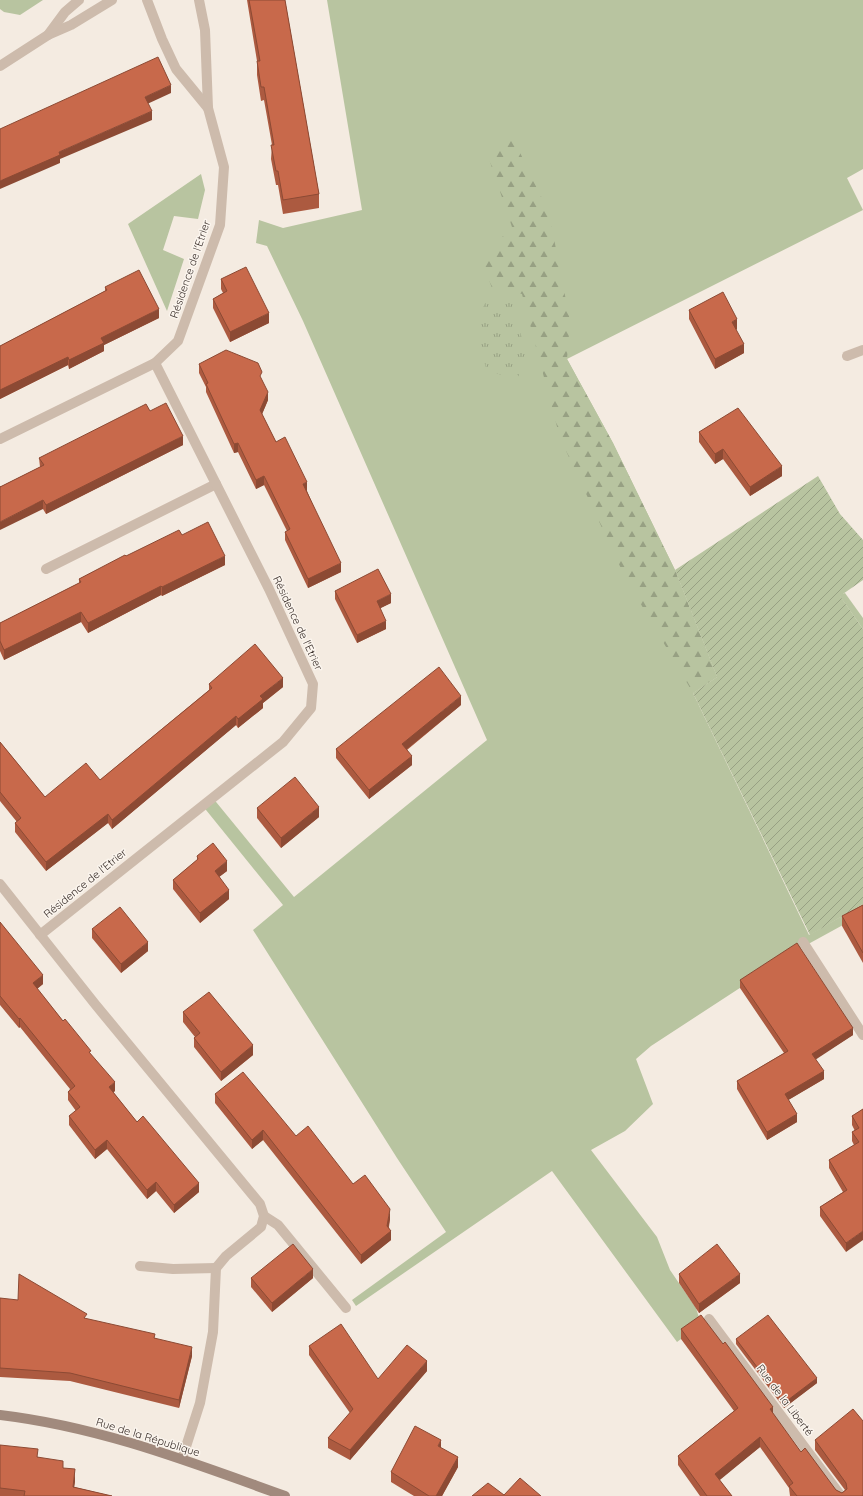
<svg xmlns="http://www.w3.org/2000/svg" width="863" height="1496" viewBox="0 0 863 1496" font-family="Quicksand,sans-serif">
  <defs>
    <pattern id="forest-firs" width="22" height="20" patternUnits="userSpaceOnUse"><rect width="22" height="20" fill="#b8c4a0"/><path d="M5 1l3.5 6h-7zM16 11l3.5 6h-7z" fill="#97a083"/></pattern>
    <pattern id="park-tufts" width="24" height="20" patternUnits="userSpaceOnUse"><rect width="24" height="20" fill="#b8c4a0"/><path d="M3 7l-1-3M5 7V3M7 7l1-3M15 17l-1-3M17 17v-4M19 17l1-3" fill="none" stroke="#97a083"/></pattern>
    <pattern id="garden-furrows" width="10" height="10" patternUnits="userSpaceOnUse"><rect width="10" height="10" fill="#b8c4a0"/><path d="M-1 1l2-2M0 10L10 0M9 11l2-2" fill="none" stroke="#97a083"/></pattern>
  </defs>
  <rect width="100%" height="100%" fill="#f4ebe1"/>
  <g fill="#b8c4a0">
    <path d="M0 0H43L20 15 4 12 0 9Z"/>
    <path d="M327 0H863V169L847 178 863 210 567 359 613 443 675 570 717 677 693 693 809 935 863 904V914L801 948 651 1046 636 1059 653 1104 625 1131 591 1150 657 1237 670 1270 696 1308 701 1324 677 1342 552 1171 356 1306 352 1300 446 1232 397 1158 253 930 283 905 202 805 212 797 294 897 487 740 303 321 267 246 256 243 259 220 283 228 362 210Z"/>
    <path d="M201 174 205 190 198 219 174 216 163 250 184 259 167 311 128 224Z"/>
    <path d="M845 593 863 618V629L839 595Z"/>
  </g>
  <path fill="url(#forest-firs)" d="M513 138 549 213 570 321 567 359 613 443 675 570 717 677 693 693 625 577 560 438 522 294 492 288 481 259 512 227 487 153Z"/>
  <path fill="url(#park-tufts)" d="M489 297 511 298 527 357 516 381 486 369 475 320Z"/>
  <path fill="url(#garden-furrows)" d="M818 476 840 514 863 540V580L840 596 863 629V904L810 935 693 693 717 677 675 570Z"/>
  <g fill="none" stroke-linecap="round" stroke-linejoin="round">
    <g stroke="#cdbbac" stroke-width="10">
      <path d="M46 569 216 484"/>
      <path d="M803 942 863 1035"/>
      <path d="M264 1216 278 1225 346 1308"/>
      <path d="M140 1266 173 1269 216 1268"/>
      <path d="M709 1319 841 1496"/>
    </g>
    <g stroke="#cdbbac" stroke-width="10">
      <path d="M199 0 205 30 208 108"/>
      <path d="M48 35 71 25 112 0"/>
      <path d="M0 66 48 35 65 12 79 0"/>
      <path d="M847 356 863 350"/>
      <path d="M0 439 155 363 178 341 220 225 224 167 208 108 176 69 162 39 147 0"/>
      <path d="M0 884 95 1004 260 1204 264 1216 261 1227 226 1256 216 1268 213 1332 200 1403 182 1459"/>
      <path d="M40 935 283 742 311 708 313 684 269 589 155 363"/>
    </g>
    <path stroke="#a18a7d" stroke-width="10" d="M0 1415C101 1427 190 1462 285 1496"/>
  </g>
  <g fill="#ac5a40">
    <path d="M247 0H285L319 194V208L283 214 278 185H276L271 159 272 145 264 100 261 101 257 75V61Z"/>
    <path d="M221 279 269 323 230 342 213 308V299L223 293 221 289Z"/>
    <path d="M105 287 159 318 104 345V351L69 369 68 365 0 399V346L105 291Z"/>
    <path d="M689 310 737 329 736 330 744 353 715 369 689 319Z"/>
    <path d="M199 364 262 380 268 400 262 414 276 442 307 491 341 572 308 588 285 540V532L287 531 264 485 256 489 238 452 234 453 206 392V387L199 373Z"/>
    <path d="M150 411 183 445 46 514 43 509 0 487 40 467 39 458Z"/>
    <path d="M699 432 782 476 750 496 723 459 715 464 699 442Z"/>
    <path d="M182 535 225 565 162 596 161 595 88 633 81 622 4 660 0 651V623L79 583V579L126 556Z"/>
    <path d="M335 591 391 603 380 608 386 629 357 643 335 599Z"/>
    <path d="M209 684 283 687 263 703V708L238 728 236 725 112 829 108 823 46 871 15 832V823L17 822 0 801V742L45 797 100 780 209 690Z"/>
    <path d="M461 705 407 750 412 765 369 799 336 758V749Z"/>
    <path d="M257 808 319 817 281 848 257 818Z"/>
    <path d="M197 856 227 871 219 877 229 899 200 923 173 889V880L197 860Z"/>
    <path d="M863 905V963L842 926V916Z"/>
    <path d="M0 922 43 984 37 989 63 1021 91 1055 115 1091 113 1092 137 1122 199 1192 174 1213 156 1191 147 1199 107 1149 95 1159 69 1125V1116L76 1111 68 1100V1092L70 1089 20 1027 19 1028 0 1005Z"/>
    <path d="M92 929 148 951 121 973 92 938Z"/>
    <path d="M740 980 853 1035 815 1059 824 1079 788 1100 797 1122 767 1140 737 1089V1081L784 1053 740 988Z"/>
    <path d="M183 1012 253 1055 221 1081 194 1047V1038L195 1037 183 1022Z"/>
    <path d="M215 1094 296 1136 353 1184 390 1219 389 1227 391 1240 361 1264 263 1140 252 1149 215 1103Z"/>
    <path d="M863 1109 846 1252 820 1216V1207L843 1192 829 1168V1160L854 1145 852 1141V1132L855 1131 852 1125V1116Z"/>
    <path d="M679 1274 740 1283 699 1313 679 1283Z"/>
    <path d="M251 1278H313L272 1312 251 1287Z"/>
    <path d="M0 1298 87 1319 155 1338 192 1356 179 1408 70 1381 0 1377Z"/>
    <path d="M681 1329 773 1414 801 1452 836 1490 842 1493 845 1490 815 1450V1440L863 1496H790L789 1488 760 1447 719 1480 732 1496H700L678 1465V1456L734 1411 681 1339Z"/>
    <path d="M736 1339 817 1383 784 1408 736 1344Z"/>
    <path d="M309 1346 378 1379 427 1371 350 1460 328 1448V1438L350 1413 309 1355Z"/>
    <path d="M0 1445 38 1457 63 1468 75 1481 74 1487 112 1496H0Z"/>
    <path d="M441 1448 458 1467 442 1496H414L391 1482V1472Z"/>
  </g>
  <g fill="#8c4a34">
    <path d="M171 85V93L145 105V97Z"/>
    <path d="M152 111V120L60 159V163L0 189V181L59 152Z"/>
    <path d="M159 309V318L104 345V351L69 369V360L101 338Z"/>
    <path d="M269 313V323L230 342V332Z"/>
    <path d="M737 319V329L732 332V322Z"/>
    <path d="M744 344V353L715 369V359Z"/>
    <path d="M68 357V365L0 399V390Z"/>
    <path d="M268 392V400L260 419V410Z"/>
    <path d="M183 436V445L46 514V505Z"/>
    <path d="M238 443V452L234 453V444Z"/>
    <path d="M723 449V459L715 464V454Z"/>
    <path d="M782 466V476L750 496V487Z"/>
    <path d="M264 476V485L256 489V480Z"/>
    <path d="M307 482V491L303 492V484Z"/>
    <path d="M43 500V509L0 530V522Z"/>
    <path d="M225 556V565L162 596V587Z"/>
    <path d="M341 563V572L308 588V579Z"/>
    <path d="M161 586V595L88 633V623Z"/>
    <path d="M391 594V603L377 610V601Z"/>
    <path d="M81 612V622L4 660V650Z"/>
    <path d="M386 621V629L357 643V635Z"/>
    <path d="M283 678V687L263 703V708L238 728V719L260 696Z"/>
    <path d="M461 696V705L402 753V744Z"/>
    <path d="M236 716V725L112 829V820Z"/>
    <path d="M412 756V765L369 799V790Z"/>
    <path d="M319 807V817L281 848V838Z"/>
    <path d="M108 814V823L46 871V862Z"/>
    <path d="M227 861V871L215 880V871Z"/>
    <path d="M229 890V899L200 923V913Z"/>
    <path d="M148 942V951L121 973V964Z"/>
    <path d="M43 975V984L33 992V983Z"/>
    <path d="M20 1018V1027L19 1028V1019Z"/>
    <path d="M853 1028V1035L812 1062V1054Z"/>
    <path d="M253 1045V1055L221 1081V1072Z"/>
    <path d="M824 1071V1079L785 1102V1094Z"/>
    <path d="M115 1082V1091L109 1096V1087Z"/>
    <path d="M797 1114V1122L767 1140V1132Z"/>
    <path d="M263 1130V1140L252 1149V1140Z"/>
    <path d="M107 1140V1149L95 1159V1150Z"/>
    <path d="M156 1182V1191L147 1199V1190Z"/>
    <path d="M199 1183V1192L174 1213V1205Z"/>
    <path d="M390 1209V1219L387 1234 391 1231V1240L361 1264V1255L387 1226Z"/>
    <path d="M863 1231V1240L846 1252V1243Z"/>
    <path d="M313 1269V1278L272 1312V1303Z"/>
    <path d="M740 1274V1283L699 1313V1304Z"/>
    <path d="M192 1347V1356L179 1408V1400Z"/>
    <path d="M427 1361V1371L350 1460V1450Z"/>
    <path d="M817 1378V1383L784 1408V1403Z"/>
    <path d="M773 1407V1416L770 1409Z"/>
    <path d="M760 1437V1447L715 1484V1474Z"/>
    <path d="M441 1440V1450L438 1446Z"/>
    <path d="M458 1457V1467L442 1496H436Z"/>
    <path d="M75 1469V1481L73 1496V1487Z"/>
  </g>
  <g fill="#c8694b" stroke="#8c4a34">
    <path d="M249 0H285L319 194 283 200 278 171H276L271 145H274L264 87H261L257 61H260Z"/>
    <path d="M158 57 171 85 145 97 152 111 59 152 60 155 0 181V129Z"/>
    <path d="M246 267 269 313 230 332 213 299 227 291 221 279Z"/>
    <path d="M139 270 159 309 101 338 104 343 69 360 68 357 0 390V346L107 290 105 287Z"/>
    <path d="M723 292 737 319 732 322 744 344 715 359 689 310Z"/>
    <path d="M226 350 258 363 262 372 260 376 268 392 260 410 276 442 285 437 307 482 303 484 341 563 308 579 285 532 290 529 264 476 256 480 238 443 234 444 206 384 208 383 199 364Z"/>
    <path d="M166 403 183 436 46 505 43 500 0 522V486V487L44 465 39 458 146 404 150 411Z"/>
    <path d="M738 408 782 466 750 487 723 449 715 454 699 432Z"/>
    <path d="M208 522 225 556 162 587 161 586 88 623 81 612 4 650 0 641V623L81 582 79 579 125 555 126 556 179 530 182 535Z"/>
    <path d="M378 569 391 594 377 601 386 621 357 635 335 591Z"/>
    <path d="M255 644 283 678 260 696 263 699 238 719 236 716 112 820 108 814 46 862 15 823 21 818 0 792V742L45 797 86 763 100 780 212 688 209 684Z"/>
    <path d="M439 667 461 696 402 744 412 756 369 790 336 749Z"/>
    <path d="M295 777 319 807 281 838 257 808Z"/>
    <path d="M213 843 227 861 215 871 229 890 200 913 173 880 198 859 197 856Z"/>
    <path d="M863 905V953L842 916Z"/>
    <path d="M120 907 148 942 121 964 92 929Z"/>
    <path d="M0 922 43 975 33 983 63 1021 65 1019 91 1051 89 1052 115 1082 109 1087 137 1122 143 1116 199 1183 174 1205 156 1182 147 1190 107 1140 95 1150 69 1116 80 1107 68 1092 75 1086 20 1018 19 1019 0 996Z"/>
    <path d="M797 943 853 1028 812 1054 824 1071 785 1094 797 1114 767 1132 737 1081 788 1051 740 980Z"/>
    <path d="M209 992 253 1045 221 1072 194 1038 200 1033 183 1012Z"/>
    <path d="M243 1072 296 1136 308 1126 353 1184 365 1175 390 1209 387 1226 391 1231 361 1255 263 1130 252 1140 215 1094Z"/>
    <path d="M863 1109V1231L846 1243 820 1207 847 1190 829 1160 859 1142 852 1132 859 1128 852 1116Z"/>
    <path d="M293 1244 313 1269 272 1303 251 1278Z"/>
    <path d="M717 1244 740 1274 699 1304 679 1274Z"/>
    <path d="M19 1274 87 1314 84 1318 155 1334 154 1338 192 1347 179 1400 70 1373 0 1368V1298L18 1300Z"/>
    <path d="M701 1315 723 1344 725 1342 773 1407 770 1409 801 1452 805 1448 836 1490 842 1493 847 1489 846 1483 815 1440 853 1409 863 1421V1496H797L789 1486 793 1483 760 1437 715 1474 732 1496H707L678 1456 738 1408 681 1329Z"/>
    <path d="M768 1315 817 1378 784 1403 736 1339Z"/>
    <path d="M341 1324 378 1379 407 1345 427 1361 350 1450 328 1438 353 1409 309 1346Z"/>
    <path d="M415 1426 441 1440 438 1446 458 1457 436 1496H429L391 1472Z"/>
    <path d="M0 1445 38 1449 37 1457 63 1461V1468L75 1469 73 1487 112 1496H24L25 1491 0 1488Z"/>
    <path d="M520 1478 541 1496H472L488 1483 504 1495Z"/>
  </g>
  <g text-anchor="middle" stroke-width="3" stroke-linejoin="round" paint-order="stroke">
    <g font-size="11" fill="#3b302b" stroke="#fbf5ee">
      <text transform="translate(190 269) rotate(-71)" y="4">Résidence de l'Etrier</text>
      <text transform="translate(298 623) rotate(65)" y="4">Résidence de l'Etrier</text>
      <text transform="translate(85 883) rotate(-39)" y="4">Résidence de l'Etrier</text>
      <text transform="translate(785 1400) rotate(53)" y="4">Rue de la Liberté</text>
      <text transform="translate(148 1437) rotate(17)" y="4">Rue de la République</text>
    </g>
  </g>
</svg>
